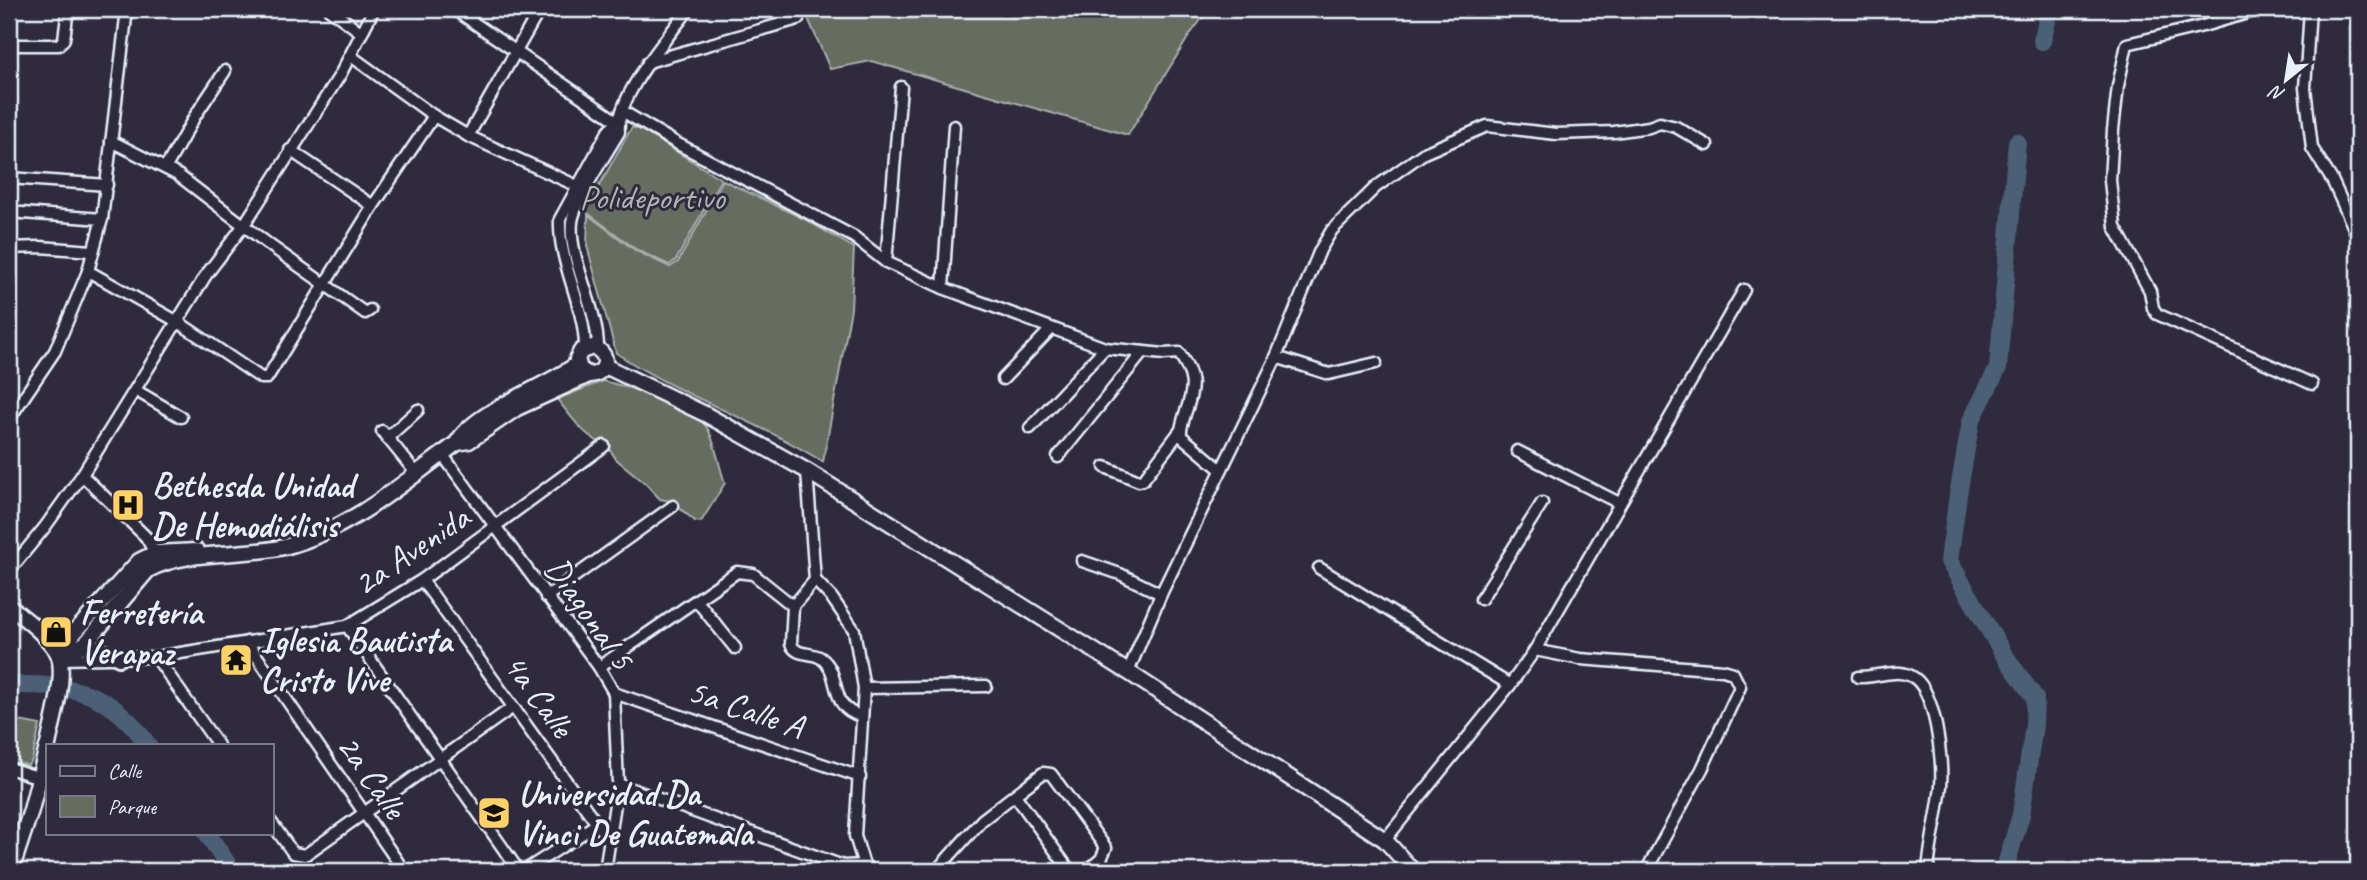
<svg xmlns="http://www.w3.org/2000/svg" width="2367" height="880" viewBox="0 0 2367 880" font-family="Caveat,sans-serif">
  <rect width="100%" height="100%" fill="#2f2a3d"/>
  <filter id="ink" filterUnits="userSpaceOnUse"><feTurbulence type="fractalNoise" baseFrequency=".0143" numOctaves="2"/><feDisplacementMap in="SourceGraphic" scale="14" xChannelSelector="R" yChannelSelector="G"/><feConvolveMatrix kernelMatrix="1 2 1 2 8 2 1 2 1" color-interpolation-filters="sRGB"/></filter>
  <g filter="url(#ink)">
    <g fill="#666c5f" stroke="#a7aeac" stroke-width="2">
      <path d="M804 9H1209L1189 36 1128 135 871 61 830 69Z"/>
      <path d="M632 127 641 130 721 179 676 260 669 265 637 250 585 211Z"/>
      <path d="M723 180 804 219 854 248 851 309 823 462C757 420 680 396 616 353L587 246 588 215 636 251 670 267 678 262Z"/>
      <path d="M603 381C628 387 697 406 709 431 716 447 719 466 725 483L701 522 695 521 671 501 660 499 645 483 616 459 607 445C585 439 571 416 557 399Z"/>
      <path d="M9 719 40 725 32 760 28 765 9 761Z"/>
    </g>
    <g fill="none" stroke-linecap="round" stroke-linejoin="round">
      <g stroke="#4b6076" stroke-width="18">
        <path d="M2042 41 2050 9"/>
        <path d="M9 685C72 684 111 691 148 745"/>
        <path d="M207 833 232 871"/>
        <path d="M2004 871 2021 815 2034 725 2035 698 2004 655 1949 561 1958 495 1971 421 1998 368 2017 142"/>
      </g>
      <defs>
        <g id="minor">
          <path d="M329 9 362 33"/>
          <path d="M454 9 618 122"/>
          <path d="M2261 9 2203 26 2127 44 2118 86 2113 130 2110 180 2115 227 2150 291 2153 308 2157 314 2312 384"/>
          <path d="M2310 9 2305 88 2312 148 2332 180 2358 237"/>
          <path d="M9 45H59L64 39 68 9"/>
          <path d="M351 56 434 116 468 136 586 190"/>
          <path d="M648 62 798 19 793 9"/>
          <path d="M622 111 678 144 854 237 886 262 943 288 1105 348 1164 354 1179 353C1195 377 1195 387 1185 414 1183 422 1180 428 1181 436L1220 469"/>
          <path d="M468 136 540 9"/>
          <path d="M111 141 178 175 268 244 365 313 370 310"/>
          <path d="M290 150 373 206"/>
          <path d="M166 167 195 116 225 71"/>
          <path d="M9 178 107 185"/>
          <path d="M9 212 102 219"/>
          <path d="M9 248 40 247 92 251"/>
          <path d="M886 262 901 87"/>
          <path d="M88 271 178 322 261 378H267L373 206 434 116"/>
          <path d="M943 288 954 126"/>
          <path d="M585 348C585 304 558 264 560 219L609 130 618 122"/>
          <path d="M598 348C598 307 568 259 572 222 575 200 607 153 619 132 615 98 668 37 689 9"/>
          <path d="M1276 357 1329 374 1376 363"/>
          <path d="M1003 379 1051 329"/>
          <path d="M135 390 181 417"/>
          <path d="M9 419 55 351 88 271 102 219 127 9"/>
          <path d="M1030 428 1105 348"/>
          <path d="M382 431 416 473"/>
          <path d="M387 438 418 410"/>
          <path d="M1517 451 1619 503"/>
          <path d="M442 454 599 667 614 693 618 784 605 871"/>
          <path d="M1058 457 1143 352"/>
          <path d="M1105 467 1139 481 1143 480 1180 431"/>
          <path d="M807 471 815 580 832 598 854 630 864 688 855 836 864 865 872 871"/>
          <path d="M82 475 146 537 157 557"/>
          <path d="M1082 561 1120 574 1161 594"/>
          <path d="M1319 568 1510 685"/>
          <path d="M9 571 45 527 82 475 206 275 244 225 340 75 374 9"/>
          <path d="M422 580 610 842"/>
          <path d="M546 597 673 506"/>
          <path d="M1481 599 1542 503"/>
          <path d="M697 601 735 648"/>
          <path d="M793 606 791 644C797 657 810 651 821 658 843 674 827 707 861 716"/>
          <path d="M347 626 519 871"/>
          <path d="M247 642 404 871"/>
          <path d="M1535 650 1580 659 1723 670 1733 673 1740 687 1702 769 1646 871"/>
          <path d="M156 657 218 745"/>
          <path d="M60 659 156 657 347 626 422 580 604 446"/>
          <path d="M599 667 737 572 753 574 793 606 815 580"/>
          <path d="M1128 672 1161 594 1274 362 1320 250 1332 230 1376 187 1424 153 1487 126 1556 134 1614 132 1649 127 1660 123 1676 127 1707 145"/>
          <path d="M1858 677C1875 678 1895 668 1911 676 1936 687 1943 762 1941 786 1938 815 1930 843 1928 871"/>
          <path d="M864 688 986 686"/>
          <path d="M614 693 860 777"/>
          <path d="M9 768 40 778"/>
          <path d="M618 784 843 866 864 865"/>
          <path d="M1015 795 1070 871"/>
          <path d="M271 822 293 853 305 855 513 707"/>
          <path d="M1385 840 1510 685 1535 650 1744 290"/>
          <path d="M524 871 597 824"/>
          <path d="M936 871 982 820 1043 773 1051 774 1106 848 1101 859 1087 871"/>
        </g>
        <path id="tertiary" d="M86 643 119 659"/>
        <g id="secondary">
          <path d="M605 366 705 414 807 471 1128 672 1385 840 1413 871"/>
          <path d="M457 443C474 411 547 387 577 364"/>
          <path d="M9 606C26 620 45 633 57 652 68 673 52 723 48 745"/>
          <path d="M60 658 73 634 139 561 155 553 197 551"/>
          <path d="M60 659 86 643 148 570C188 549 240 557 284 547 350 530 403 483 457 443L469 441 517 408 589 375C608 374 611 354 593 347L581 351 577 359 580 369 589 375"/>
          <path d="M11 871 31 810 47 747"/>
        </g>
      </defs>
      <use href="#minor" stroke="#e8f1f8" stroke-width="15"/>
      <use href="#tertiary" stroke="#e8f1f8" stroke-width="18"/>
      <use href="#secondary" stroke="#e8f1f8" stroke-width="19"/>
      <use href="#minor" stroke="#2f2a3d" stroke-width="10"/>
      <use href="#tertiary" stroke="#2f2a3d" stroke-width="12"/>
      <use href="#secondary" stroke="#2f2a3d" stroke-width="14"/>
    </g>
  </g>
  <defs>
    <symbol id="hospital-square" viewBox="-11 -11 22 22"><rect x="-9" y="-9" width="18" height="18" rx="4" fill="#ffd166" stroke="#2f2a3d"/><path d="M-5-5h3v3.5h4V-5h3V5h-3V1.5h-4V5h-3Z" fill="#111"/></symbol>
    <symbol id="shop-square" viewBox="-11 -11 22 22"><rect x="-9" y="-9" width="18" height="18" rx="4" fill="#ffd166" stroke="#2f2a3d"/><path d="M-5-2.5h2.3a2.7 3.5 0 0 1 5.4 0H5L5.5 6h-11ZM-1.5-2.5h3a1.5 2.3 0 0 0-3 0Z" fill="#111"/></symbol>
    <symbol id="temple-square" viewBox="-11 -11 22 22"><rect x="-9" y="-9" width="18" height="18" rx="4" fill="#ffd166" stroke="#2f2a3d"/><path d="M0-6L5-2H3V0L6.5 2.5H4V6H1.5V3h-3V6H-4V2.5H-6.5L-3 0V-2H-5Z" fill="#111"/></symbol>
    <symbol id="university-square" viewBox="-11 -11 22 22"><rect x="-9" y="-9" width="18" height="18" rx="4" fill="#ffd166" stroke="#2f2a3d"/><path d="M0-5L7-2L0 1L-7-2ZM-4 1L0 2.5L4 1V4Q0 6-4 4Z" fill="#111"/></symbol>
  </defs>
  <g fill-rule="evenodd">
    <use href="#hospital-square" x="109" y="486" width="38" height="38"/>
    <use href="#shop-square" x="37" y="613" width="38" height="38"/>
    <use href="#temple-square" x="217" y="641" width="38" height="38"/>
    <use href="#university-square" x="475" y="794" width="38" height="38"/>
  </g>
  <g text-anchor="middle" stroke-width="6" stroke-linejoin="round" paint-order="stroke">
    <g font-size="35" fill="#aeb5b3" stroke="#2f2a3d">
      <text x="652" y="209">Polideportivo</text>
    </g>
    <g font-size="35" font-weight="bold" fill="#e8f1f8" stroke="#2f2a3d" text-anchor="start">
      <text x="152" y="497">Bethesda Unidad<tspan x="152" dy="40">De Hemodiálisis</tspan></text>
      <text x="80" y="624">Ferretería<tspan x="80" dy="40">Verapaz</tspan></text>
      <text x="260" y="652">Iglesia Bautista<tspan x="260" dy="40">Cristo Vive</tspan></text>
      <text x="518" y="805">Universidad Da<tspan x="518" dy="40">Vinci De Guatemala</tspan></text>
    </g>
    <g font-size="35" fill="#e8f1f8" stroke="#2f2a3d">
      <text transform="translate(411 550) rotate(-34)" y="12">2a Avenida</text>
      <text transform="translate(590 613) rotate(55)" y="12">Diagonal 5</text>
      <text transform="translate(539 695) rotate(54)" y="12">4a Calle</text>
      <text transform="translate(746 708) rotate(19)" y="12">5a Calle A</text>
      <text transform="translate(372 776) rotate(55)" y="12">2a Calle</text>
    </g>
  </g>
  <rect width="2367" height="880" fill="none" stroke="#2f2a3d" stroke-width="35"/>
  <rect x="18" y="18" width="2332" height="845" fill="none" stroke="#e8f1f8" stroke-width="2.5" filter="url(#ink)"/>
  <rect x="46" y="744" width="228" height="91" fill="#2f2a3d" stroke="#797a88" stroke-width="2"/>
  <rect x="60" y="766" width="35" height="10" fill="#2f2a3d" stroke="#797a88" stroke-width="2"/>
  <text x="108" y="778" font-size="21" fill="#e8f1f8">Calle</text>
  <rect x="60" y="796" width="35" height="21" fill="#666c5f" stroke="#797a88" stroke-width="2"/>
  <text x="108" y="814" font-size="21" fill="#e8f1f8">Parque</text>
  <g transform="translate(2286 80) rotate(210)" stroke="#2f2a3d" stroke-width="5" paint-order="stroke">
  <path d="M0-5L12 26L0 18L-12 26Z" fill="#e8f1f8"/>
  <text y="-10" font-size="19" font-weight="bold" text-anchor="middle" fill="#e8f1f8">N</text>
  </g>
</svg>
